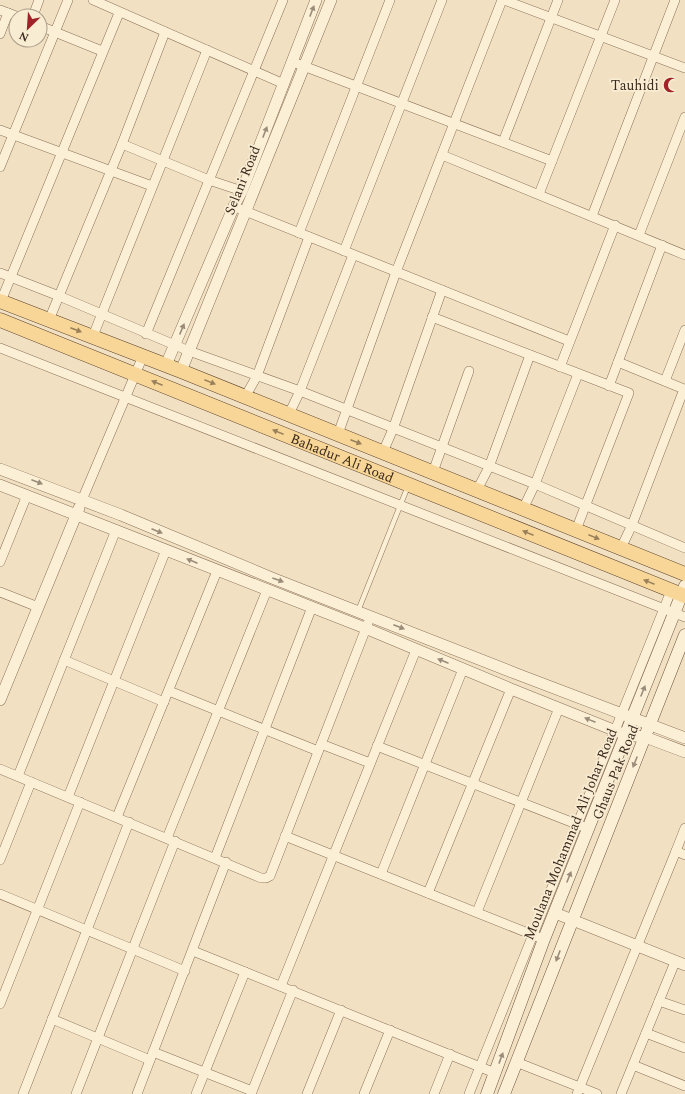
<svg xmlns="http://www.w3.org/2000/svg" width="685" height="1094" viewBox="0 0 685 1094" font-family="Spectral,serif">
  <rect width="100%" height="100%" fill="#f1e1c2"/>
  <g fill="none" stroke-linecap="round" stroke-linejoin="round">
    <defs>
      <path id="service" d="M358 611 408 486"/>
      <g id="minor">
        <path d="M93 0 284 84"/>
        <path d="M504 0 685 68"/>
        <path d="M0 10 16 16"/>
        <path d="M33 16 39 0"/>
        <path d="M40 26 102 51"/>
        <path d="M0 34 8 13"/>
        <path d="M293 62 552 161"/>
        <path d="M0 130 152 186"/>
        <path d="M503 142 558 0"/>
        <path d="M122 144 209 180 242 191"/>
        <path d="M442 155 685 255"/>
        <path d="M0 167 68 0"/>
        <path d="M539 194 615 0"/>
        <path d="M240 209 569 341"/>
        <path d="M592 216 675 0"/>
        <path d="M299 233 390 0"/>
        <path d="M639 235 685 117"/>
        <path d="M344 251 442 0"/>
        <path d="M0 273 59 296 189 351 300 391 535 484 685 548"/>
        <path d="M1 301 119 13"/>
        <path d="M432 317 629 393 576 530"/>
        <path d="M49 320 122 144 165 32"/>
        <path d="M146 334 283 0"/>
        <path d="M93 336 207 50"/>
        <path d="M0 348 685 617"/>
        <path d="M618 362 684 389 632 525 621 548"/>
        <path d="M560 367 615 225"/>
        <path d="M665 381 685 330"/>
        <path d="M609 386 662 245"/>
        <path d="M245 397 257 376 309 237"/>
        <path d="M289 414 300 391 353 255"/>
        <path d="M338 434 396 272 502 0"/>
        <path d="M383 452 393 429 442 290"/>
        <path d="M433 472 469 371"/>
        <path d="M477 490 489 467 530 355"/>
        <path d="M82 500 143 356"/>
        <path d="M523 509 535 484 578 374"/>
        <path d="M0 562 27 495"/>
        <path d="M0 592 38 607"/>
        <path d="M64 660 164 702"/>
        <path d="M169 691 318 751"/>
        <path d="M321 744 370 763"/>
        <path d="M377 746 584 827"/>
        <path d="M0 769 261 878H266L270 876 368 623"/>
        <path d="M18 776 116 530"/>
        <path d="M68 797 166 550"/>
        <path d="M117 817 217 571"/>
        <path d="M285 836 538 937"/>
        <path d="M167 838 267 590"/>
        <path d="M676 851 685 828"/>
        <path d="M215 858 312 607"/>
        <path d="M0 860 31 782"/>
        <path d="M381 874 463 669"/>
        <path d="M428 893 511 689"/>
        <path d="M0 894 185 971"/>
        <path d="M477 912 559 708"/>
        <path d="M193 951 495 1073"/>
        <path d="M281 986 416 650"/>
        <path d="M659 1001 685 1010"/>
        <path d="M0 1004 80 802"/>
        <path d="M52 1019 150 1060"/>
        <path d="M646 1033 685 1048"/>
        <path d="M153 1052 252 1091"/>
        <path d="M516 1062 597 1094"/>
        <path d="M633 1065 685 1086"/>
        <path d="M23 1094 129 822"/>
        <path d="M76 1094 175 841"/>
        <path d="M137 1094 226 862"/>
        <path d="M196 1094 245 972"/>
        <path d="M251 1094 293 990"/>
        <path d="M307 1094 341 1010"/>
        <path d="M364 1094 390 1030"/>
        <path d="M434 1094 450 1054"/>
        <path d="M469 1094 671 591"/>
        <path d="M577 1094 676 851 685 855"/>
        <path d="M621 1094 675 962"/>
      </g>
      <g id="tertiary">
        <path d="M166 365 234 206 242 191 316 0"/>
        <path d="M181 371 331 0"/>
        <path d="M0 469 121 515 272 578 517 674 685 738"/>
        <path d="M0 485 365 628 511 689 626 735 645 737 685 752"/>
        <path d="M0 700 79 508"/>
        <path d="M555 913 685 965"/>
      </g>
      <g id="secondary">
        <path d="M487 1094 544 939 685 586"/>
        <path d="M504 1094 685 635"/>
      </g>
      <g id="primary">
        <path d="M0 301 181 371 685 574"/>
        <path id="s1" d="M0 320 685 596"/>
      </g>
    </defs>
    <use href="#service" stroke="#8c7258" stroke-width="5.5"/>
    <use href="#minor" stroke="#8c7258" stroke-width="10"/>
    <use href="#tertiary" stroke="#8c7258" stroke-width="12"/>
    <use href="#secondary" stroke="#6e533b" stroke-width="13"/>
    <use href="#primary" stroke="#5a402c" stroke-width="15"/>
    <use href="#service" stroke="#fbefd6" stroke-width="4.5"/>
    <use href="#minor" stroke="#fbefd6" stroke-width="9"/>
    <use href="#tertiary" stroke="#fbefd6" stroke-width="11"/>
    <use href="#secondary" stroke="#fbefd6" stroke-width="12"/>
    <use href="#primary" stroke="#f7d697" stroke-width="14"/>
  </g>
  <defs><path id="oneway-solid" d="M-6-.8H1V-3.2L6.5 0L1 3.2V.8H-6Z"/></defs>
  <g fill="#9b8c7a">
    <use href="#oneway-solid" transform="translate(312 11) rotate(-69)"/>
    <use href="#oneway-solid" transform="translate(265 132) rotate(-69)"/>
    <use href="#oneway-solid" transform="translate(182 329) rotate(-67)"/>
    <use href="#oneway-solid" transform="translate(37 482) rotate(21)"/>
    <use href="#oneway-solid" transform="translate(157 531) rotate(23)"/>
    <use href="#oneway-solid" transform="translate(192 561) rotate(-157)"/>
    <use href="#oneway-solid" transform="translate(278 580) rotate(20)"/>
    <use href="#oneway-solid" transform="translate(399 627) rotate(21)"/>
    <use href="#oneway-solid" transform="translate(443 661) rotate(-157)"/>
    <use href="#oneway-solid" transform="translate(643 691) rotate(-68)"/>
    <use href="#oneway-solid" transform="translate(590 720) rotate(-158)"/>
    <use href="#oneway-solid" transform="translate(635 762) rotate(112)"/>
    <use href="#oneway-solid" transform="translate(569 877) rotate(-68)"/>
    <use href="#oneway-solid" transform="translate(558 956) rotate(111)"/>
    <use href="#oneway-solid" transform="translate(501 1058) rotate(-70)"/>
  </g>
  <g fill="#99805a">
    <use href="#oneway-solid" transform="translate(76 330) rotate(21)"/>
    <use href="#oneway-solid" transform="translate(210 382) rotate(22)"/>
    <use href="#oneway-solid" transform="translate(157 383) rotate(-158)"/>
    <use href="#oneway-solid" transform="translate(278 432) rotate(-158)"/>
    <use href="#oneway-solid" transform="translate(356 442) rotate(21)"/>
    <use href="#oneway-solid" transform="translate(528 533) rotate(-158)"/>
    <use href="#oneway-solid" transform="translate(594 537) rotate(22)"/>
    <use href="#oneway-solid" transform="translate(649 582) rotate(-158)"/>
  </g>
  <defs>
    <symbol id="mosque-bare" viewBox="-9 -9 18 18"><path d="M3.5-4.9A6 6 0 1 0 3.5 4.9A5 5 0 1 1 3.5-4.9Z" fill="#9f2328" stroke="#f8ecd2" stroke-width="2.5" paint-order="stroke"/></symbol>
  </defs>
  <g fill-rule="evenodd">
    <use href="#mosque-bare" x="660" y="74" width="22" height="22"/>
  </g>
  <g text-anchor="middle" stroke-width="3.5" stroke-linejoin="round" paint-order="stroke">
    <g font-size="14" fill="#3b2a1d" stroke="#f8ecd2" text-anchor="end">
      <text x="659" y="90">Tauhidi</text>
    </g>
    <g font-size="14" fill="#3b2a1d" stroke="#f8ecd2">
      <text transform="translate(242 180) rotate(-68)" y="5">Selani Road</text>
      <text dy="5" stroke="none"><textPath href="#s1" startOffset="369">Bahadur Ali Road</textPath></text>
      <text transform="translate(615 772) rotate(-68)" y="5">Ghaus Pak Road</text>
      <text transform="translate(570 834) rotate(-68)" y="5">Moulana Mohammad Ali Johar Road</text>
    </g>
  </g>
  <g transform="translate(28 28) rotate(205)"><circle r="19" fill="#f8ecd2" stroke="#ac9e8a"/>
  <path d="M0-3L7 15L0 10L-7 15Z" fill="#9f2328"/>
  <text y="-6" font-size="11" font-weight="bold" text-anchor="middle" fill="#3b2a1d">N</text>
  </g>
</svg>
